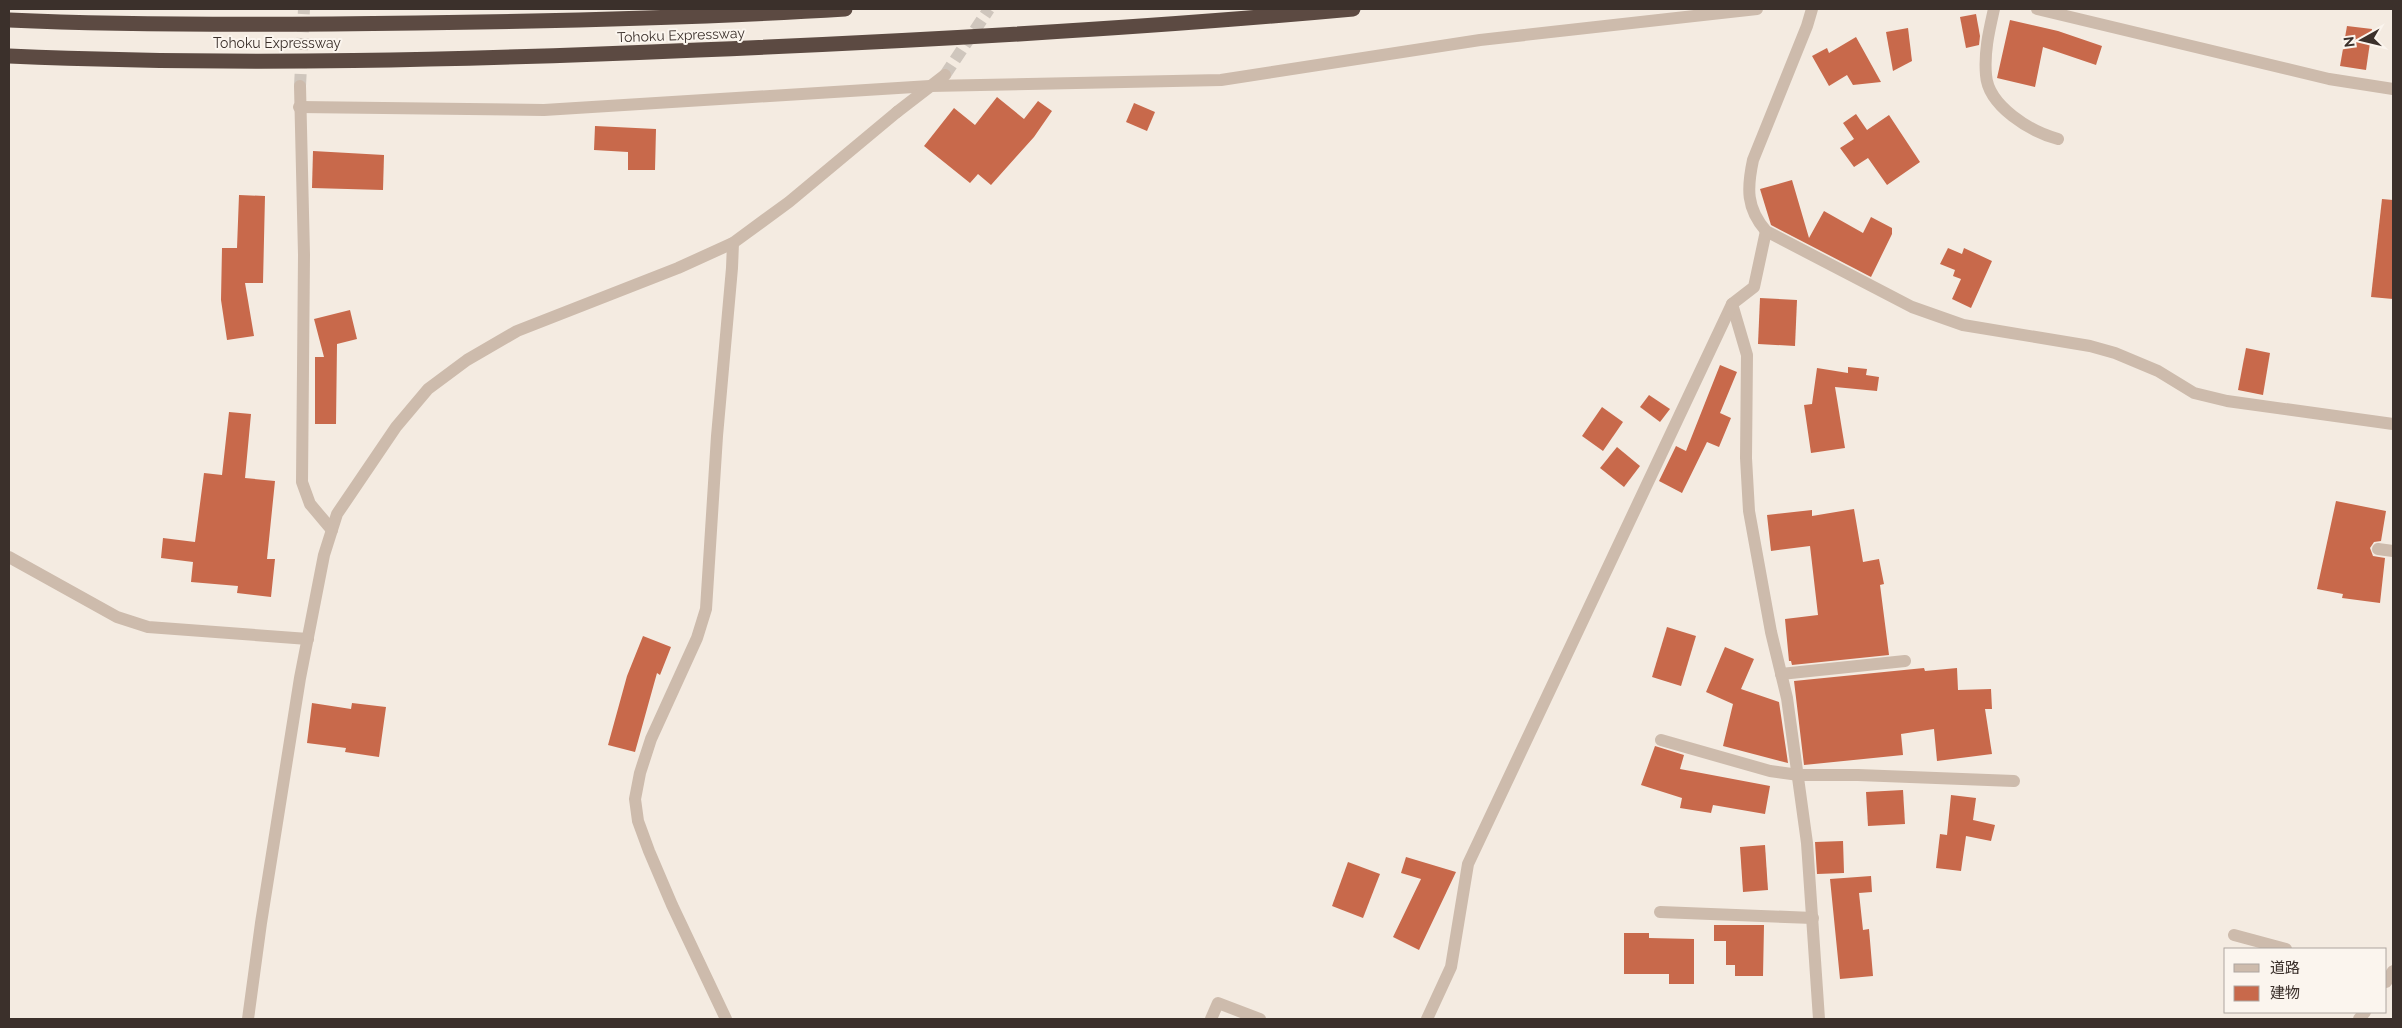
<svg xmlns="http://www.w3.org/2000/svg" width="2402" height="1028" viewBox="0 0 2402 1028" font-family="Raleway,'Noto Sans JP',sans-serif">
  <rect width="100%" height="100%" fill="#f4ebe1"/>
  <g fill="#c8694b">
    <path d="M1976 14 1980 36 1979 45 1966 48 1960 17Z"/>
    <path d="M2010 20 2058 31 2102 46 2096 65 2043 47 2035 87 1997 78Z"/>
    <path d="M2347 26 2372 29 2366 70 2340 66Z"/>
    <path d="M1908 28 1912 61 1893 71 1886 32Z"/>
    <path d="M1856 37 1881 82 1853 85 1847 75 1829 86 1812 56 1827 48 1829 53Z"/>
    <path d="M997 97 1024 119 1038 101 1052 111 1034 137 991 185 978 174 970 183 924 146 954 108 975 125Z"/>
    <path d="M1134 103 1155 112 1147 131 1126 122Z"/>
    <path d="M1856 114 1867 130 1889 115 1920 162 1887 185 1868 158 1854 167 1840 148 1854 139 1843 123Z"/>
    <path d="M595 126 656 129 655 170H628V152L594 150Z"/>
    <path d="M313 151 384 155 383 190 312 188Z"/>
    <path d="M1792 180 1809 238 1824 211 1863 233 1871 217 1892 228V234L1871 277 1771 225 1760 189Z"/>
    <path d="M239 195 265 196 263 283H245L254 336 227 340 221 300 222 248H237Z"/>
    <path d="M2382 199 2393 200V299L2371 297Z"/>
    <path d="M1948 248 1962 254 1964 248 1992 261 1971 308 1952 299 1961 279 1953 276 1955 270 1940 264Z"/>
    <path d="M1760 298 1797 300 1795 346 1758 344Z"/>
    <path d="M350 310 357 339 337 344 336 424H315V357H324L314 319Z"/>
    <path d="M2246 348 2270 353 2263 395 2238 390Z"/>
    <path d="M1720 365 1737 372 1720 413 1731 418 1719 447 1707 442 1682 493 1659 481 1676 446 1686 451Z"/>
    <path d="M1848 367 1867 369 1866 375 1879 377 1877 391 1835 387 1845 448 1811 453 1804 405 1812 404 1817 368 1848 373Z"/>
    <path d="M1649 395 1670 409 1660 422 1640 407Z"/>
    <path d="M1602 407 1623 422 1603 451 1582 436Z"/>
    <path d="M229 412 251 414 245 478 275 481 267 559H275L271 597 237 593 238 586 191 582 193 562 161 558 163 538 195 542 204 473 222 475Z"/>
    <path d="M1617 447 1640 466 1624 487 1600 468Z"/>
    <path d="M2336 501 2386 511 2381 541 2374 542 2370 548 2373 556 2385 558 2380 603 2342 598 2343 594 2317 589Z"/>
    <path d="M1854 509 1863 562 1879 559 1884 584 1880 585 1889 655 1792 665 1791 661H1789L1785 619 1818 615 1810 546 1771 551 1767 515 1812 510V516Z"/>
    <path d="M1667 627 1696 636 1681 686 1652 677Z"/>
    <path d="M643 636 671 647 660 675 657 673 635 752 608 745 627 676Z"/>
    <path d="M1725 647 1754 659 1741 689 1779 702 1788 763 1723 746 1733 704 1706 692Z"/>
    <path d="M1924 668 1925 671 1957 668 1958 690 1991 689 1992 709H1985L1992 754 1937 761 1934 729 1901 734 1903 755 1804 765 1794 681Z"/>
    <path d="M312 703 351 709 352 703 386 707 379 757 345 752 346 748 307 743Z"/>
    <path d="M1655 746 1684 755 1680 769 1770 786 1765 814 1713 805 1711 813 1680 808 1682 798 1641 785Z"/>
    <path d="M1903 790 1905 824 1868 826 1866 792Z"/>
    <path d="M1951 795 1976 798 1973 820 1995 825 1991 841 1966 836 1961 871 1936 868 1940 834 1947 835Z"/>
    <path d="M1843 841 1844 873 1817 874 1815 842Z"/>
    <path d="M1765 845 1768 890 1743 892 1740 847Z"/>
    <path d="M1406 857 1456 872 1419 950 1393 937 1421 879 1401 873Z"/>
    <path d="M1348 862 1380 874 1363 918 1332 906Z"/>
    <path d="M1871 876 1872 892 1859 893 1863 930 1869 929 1873 976 1840 979 1830 879Z"/>
    <path d="M1714 925H1764L1763 976H1735V965H1726V941H1714Z"/>
    <path d="M1624 933H1649V938L1694 939V984H1669V974H1624Z"/>
  </g>
  <g fill="none" stroke-linecap="round" stroke-linejoin="round">
    <g stroke="#cfc6bd" stroke-width="12" stroke-dasharray="12 6" stroke-linecap="butt">
      <path d="M945 75 989 9"/>
      <path d="M300 86 304 9"/>
    </g>
    <g stroke="#cdbbac" stroke-width="12">
      <path d="M1812 9 1807 26 1753 160C1747 188 1746 208 1766 231L1912 307 1963 325 2090 346 2115 353 2158 371 2194 393 2227 401 2393 424"/>
      <path d="M1994 9C1989 31 1984 52 1986 75 1988 106 2031 132 2058 139"/>
      <path d="M2037 9 2329 79 2393 89"/>
      <path d="M300 86 304 255 302 482 310 504 332 530"/>
      <path d="M299 107 544 110 930 86 1221 80 1480 40 1757 9"/>
      <path d="M897 112 945 75"/>
      <path d="M1766 231 1754 287 1732 304 1747 355 1746 458 1749 511 1771 632 1787 698 1807 843 1819 1019"/>
      <path d="M2378 549 2393 551"/>
      <path d="M9 557 117 617 148 627 308 639"/>
      <path d="M1781 674 1905 661"/>
      <path d="M1661 740 1770 771 1799 775H1858L2014 781"/>
      <path d="M1660 912 1813 918"/>
      <path d="M2234 935 2286 949"/>
      <path d="M726 1019 672 905 649 851 638 821 635 799 640 773 651 739 697 638 706 609 717 436 732 268 733 243"/>
      <path d="M1211 1019 1218 1003 1260 1019"/>
      <path d="M1427 1019 1451 967 1468 864 1732 304"/>
    </g>
    <g stroke="#cdbbac" stroke-width="12">
      <path d="M2386 982 2393 971"/>
      <path d="M248 1019 261 923 300 678 324 555 337 514 396 427 428 389 467 360 517 331 678 268 733 243 789 202 897 112"/>
      <path d="M2359 1019 2365 1012"/>
    </g>
    <g stroke="#5c4a42" stroke-width="15">
      <path d="M9 20C144 26 281 25 416 23 559 21 703 18 845 9"/>
      <path d="M9 56C237 66 470 60 698 50 917 41 1136 29 1353 9"/>
    </g>
  </g>
  <g text-anchor="middle" stroke-width="4" stroke-linejoin="round" paint-order="stroke">
    <g font-size="14" fill="#3b302b" stroke="#fbf5ee">
      <text transform="translate(681 35) rotate(-2)" y="5">Tohoku Expressway</text>
      <text x="277" y="48">Tohoku Expressway</text>
    </g>
  </g>
  <rect width="2402" height="1028" fill="none" stroke="#3b302b" stroke-width="20"/>
  <rect x="2224" y="948" width="162" height="65" fill="#fbf5ee" stroke="#aea6a0"/>
  <rect x="2234" y="964" width="25" height="8" fill="#cdbbac" stroke="#aea6a0"/>
  <text x="2270" y="973" font-size="15" fill="#3b302b">道路</text>
  <rect x="2234" y="986" width="25" height="15" fill="#c8694b" stroke="#aea6a0"/>
  <text x="2270" y="998" font-size="15" fill="#3b302b">建物</text>
  <g transform="translate(2362 40) rotate(262)" stroke="#fbf5ee" stroke-width="4" paint-order="stroke">
  <path d="M0-4L9 19L0 12L-9 19Z" fill="#3b302b"/>
  <text y="-8" font-size="14" font-weight="bold" text-anchor="middle" fill="#3b302b">N</text>
  </g>
</svg>
